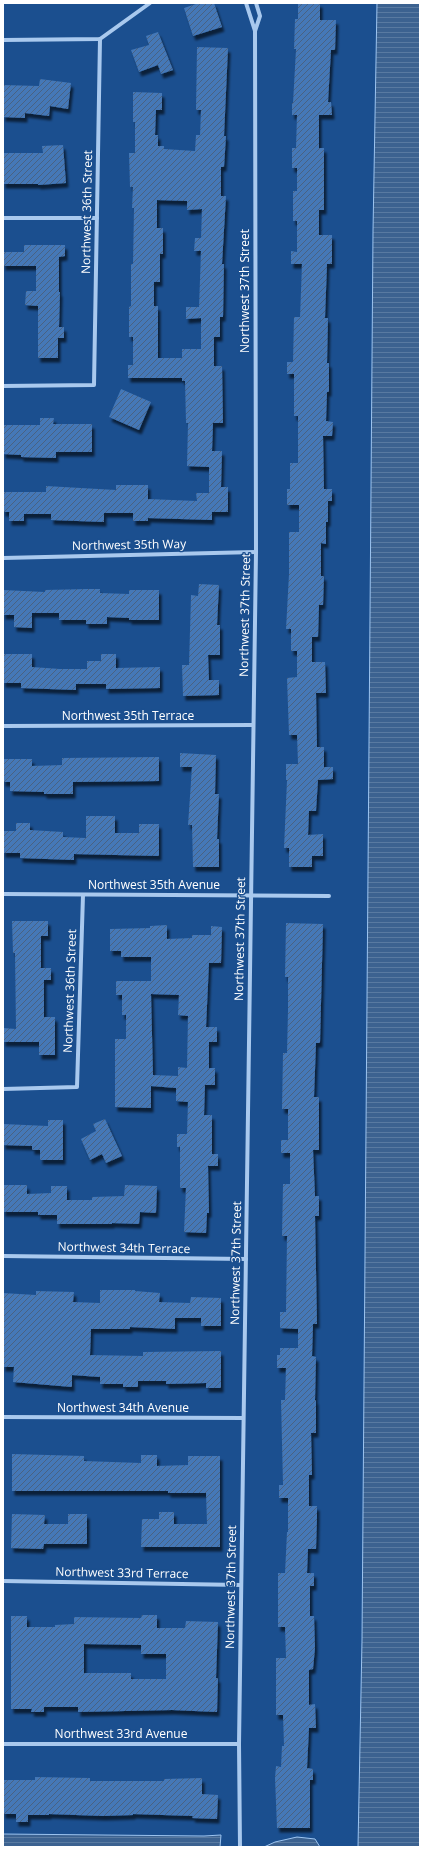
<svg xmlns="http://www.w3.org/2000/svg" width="423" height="1850" viewBox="0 0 423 1850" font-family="'Open Sans',sans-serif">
  <defs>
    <pattern id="water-rules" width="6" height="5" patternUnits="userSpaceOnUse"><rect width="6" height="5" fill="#3c6290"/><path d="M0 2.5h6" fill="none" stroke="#597aa1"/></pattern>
    <pattern id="building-hatch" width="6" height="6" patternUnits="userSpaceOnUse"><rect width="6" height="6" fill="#4478b7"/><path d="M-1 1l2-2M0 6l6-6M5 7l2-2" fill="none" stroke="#486282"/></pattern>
    <filter id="shadow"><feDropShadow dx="2.5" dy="4.5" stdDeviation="1" flood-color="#0009"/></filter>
  </defs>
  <rect width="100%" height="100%" fill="#1b4f8f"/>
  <g fill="url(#water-rules)" stroke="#9cc4f0">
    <path d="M377 3H420V1847H358L362 1640 373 231Z"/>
    <path d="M3 1834 204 1836 221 1835 220 1847H3Z"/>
    <path d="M297 1837 315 1839 320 1847H264L275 1842Z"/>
  </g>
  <g fill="url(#building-hatch)" fill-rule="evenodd" filter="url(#shadow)">
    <path d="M199 3H214L222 27 193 36 184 8Z"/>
    <path d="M298 3H320V20H336L335 50H331L328 102H331L332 115H319V148H324V210H319V235H332V264H327L325 318H328L327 363H329V392H327L326 421 333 422 332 436H323L324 489H332V501H328V522H326V544L321 543V576H324L323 605H319L318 637H312V662H325L326 693H316L317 747H324V767H333V779L318 780 316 811H309L308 835 323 834V856H312V867H289V848H284L287 780H286V764H298L297 735H289L287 678 297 677V651H291V629H286L289 574V532H299V505H287V489H290V463H298V416H294V374H287V362H293L294 317H300L302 264H291V251L297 252V221H293V191H297V168H292V148H296L297 115H292V103H293L296 49H294L295 19H298Z"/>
    <path d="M158 32 173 70 161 74 158 65 139 72 131 50 149 45 146 36Z"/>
    <path d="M197 47 228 48 224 136H226L224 167H221V196H226L222 264H224L223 317H220V337H214V366H222L223 423H213L212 451H222L221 487H228V512H212V520L148 518V521H133V513H104V522L51 520V514H24V521H9V512H3V492H46V486L116 490V485H148V499L197 501 196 493H209V467L187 466 188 423H186L185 381H182V378H128V365H133V337H129V307L131 306V264H133L134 208H132L133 187H130L129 153H135V122H133V92L162 93V110H156L155 135H158V146H164V149L195 151 196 135H200L201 110H196ZM157 200 187 201V210L202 209 201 238H195L194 251H201L199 307H186V319L201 318V349H182V358H158V306H154V282H160V254H163V228H157Z"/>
    <path d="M40 79 71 83 68 109 50 106 49 116 25 113V118L3 117V85L39 86Z"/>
    <path d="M63 145 66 183 38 185V184H3V153H43L42 146Z"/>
    <path d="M24 245H65V256L59 257V292H60L59 327H64V338H58V358H38V306L25 305 26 291H36V266H3V252H24Z"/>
    <path d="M121 389 151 402 139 430 109 417Z"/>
    <path d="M40 418H54L53 424H92V452H56V458L21 457V455L3 454V425H40Z"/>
    <path d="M199 584 219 585 217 625H220V655H208L209 680H219V695L183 696 182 665H189L191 595 198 596Z"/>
    <path d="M87 589H100V593L129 594V590H159V620H129V618L107 617V624H86V620H59V613H32V628L14 627V615H3V590L45 592V590Z"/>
    <path d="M3 654H32V667L60 669H87V661H101V654H116V668L160 667V688L106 689V684H76V690L21 688V683H3Z"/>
    <path d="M180 753 216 755 215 794H219L217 839H219V867H193L192 825H188L192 767H180Z"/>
    <path d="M159 757V781L73 782V794H44V792L10 791V782H3V759H32V766L62 765V758Z"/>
    <path d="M86 816H115V833H139V824H159V856L74 854V860L20 858V853H3V831H16V823H30V830L63 832V837L86 838Z"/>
    <path d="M12 921H48V936H41V968H51V980H44V1017H55V1055H39V1042H3V1028L16 1029 15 953H13Z"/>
    <path d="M286 923 323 924 320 1043H316L314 1097H319V1150H313L315 1196H319V1216H315L317 1324H313L312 1356 316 1357 315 1400H316V1433H311L312 1475H309V1506H317V1517L316 1549H308L307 1573H314V1586H310V1616H314L315 1648 313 1669 309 1670V1705L315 1704 316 1728H309L307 1768 313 1769V1780H310V1828H277L275 1778 276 1766 281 1767 282 1746H284L283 1715H276V1658H286L285 1627H278V1573H285L287 1532H288V1498H279V1485H283L281 1400H285L286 1368H277V1355H280V1348H298V1329L280 1328V1312H286L287 1236H282L283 1184H290V1153H281V1140H288V1109H282L283 1053H287L288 1010V977H285Z"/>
    <path d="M167 925V939L192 938V935H211V926L222 927 221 963H209L206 1027H217V1042H209V1068H215V1085H205L204 1115H212V1154H218V1166H208L209 1213H207L206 1233 184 1232 186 1188H180V1147H177V1134H187L188 1102 176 1101V1088L151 1086V1108L115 1107V1039H126V1015H122V995H116V981H151V957H121V951H110V929L150 928V926ZM151 994 179 995 178 1015 188 1016 187 1068 178 1067V1076L153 1075Z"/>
    <path d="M105 1119 122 1156 106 1163 102 1154 90 1160 81 1139 96 1131 93 1124Z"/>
    <path d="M48 1120H63V1160H40V1150H32V1146L3 1145V1124L48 1126Z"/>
    <path d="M3 1185H27V1194L51 1193V1186H67V1200H92V1197L124 1196 125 1185 157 1186 156 1213 140 1212 139 1224 112 1223V1224H57V1215H38V1212H3Z"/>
    <path d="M100 1290H135V1291L160 1293 159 1302 190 1303 191 1297 221 1298V1326H201V1318H175V1329L130 1327V1329H91L90 1355 143 1356V1352L221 1351V1388H206V1383L166 1384V1381H138V1387H123V1384H100V1377L72 1375V1387L13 1382 14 1367H3V1293L36 1295V1291L74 1292 73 1302 100 1303Z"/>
    <path d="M12 1454 84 1456V1461L141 1463V1455H157V1466L188 1465V1456H220V1547H141L142 1519H159V1512H174V1524H207L206 1493H168V1491H12Z"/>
    <path d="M12 1514 45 1515 44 1524H68V1514H87V1544H44L43 1549 11 1548Z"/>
    <path d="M142 1615H157V1628H185L186 1621 218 1622 216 1678H218L217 1712 172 1710 78 1712V1707H44V1712H31L32 1709H11V1616H27V1627H55V1625L74 1624V1617L141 1618ZM84 1644 141 1645V1654H166V1679H131V1673H84Z"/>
    <path d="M35 1777 90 1778V1781H164V1779L202 1778V1794L218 1795 217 1819 192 1818 193 1816 133 1814V1815L103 1816 49 1814V1815H28V1822H16V1814H3V1780H35Z"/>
  </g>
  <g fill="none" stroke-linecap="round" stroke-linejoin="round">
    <g stroke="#a9c9ee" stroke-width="4">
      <path d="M255 31 260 16 256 3"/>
      <path d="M3 40 100 39 150 3"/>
      <path d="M3 218H97"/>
      <path d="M3 386 94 385 100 39"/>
      <path d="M3 558 256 552"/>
      <path d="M3 726 253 725"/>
      <path d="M3 894 329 896"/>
      <path d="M3 1089 77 1087 83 895"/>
      <path d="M3 1256 246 1259"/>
      <path d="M3 1417 243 1418"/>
      <path d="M3 1581 241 1585"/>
      <path d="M3 1744H239"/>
      <path d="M240 1847 239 1744 256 552 255 31 246 3"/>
    </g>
  </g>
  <g text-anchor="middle" stroke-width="3" stroke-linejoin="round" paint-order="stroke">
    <g font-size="12" fill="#fff" stroke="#1b4f8f">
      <text transform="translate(87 212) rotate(-89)" y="4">Northwest 36th Street</text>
      <text transform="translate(245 291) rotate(-90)" y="4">Northwest 37th Street</text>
      <text transform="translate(129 545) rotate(-1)" y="4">Northwest 35th Way</text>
      <text transform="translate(245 615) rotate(-89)" y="4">Northwest 37th Street</text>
      <text x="128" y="720">Northwest 35th Terrace</text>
      <text x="154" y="889">Northwest 35th Avenue</text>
      <text transform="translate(240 939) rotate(-89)" y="4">Northwest 37th Street</text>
      <text transform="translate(70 991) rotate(-88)" y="4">Northwest 36th Street</text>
      <text transform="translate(124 1248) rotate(1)" y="4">Northwest 34th Terrace</text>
      <text transform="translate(236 1263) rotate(-89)" y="4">Northwest 37th Street</text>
      <text x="123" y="1412">Northwest 34th Avenue</text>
      <text transform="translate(122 1573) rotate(1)" y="4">Northwest 33rd Terrace</text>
      <text transform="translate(231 1587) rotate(-89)" y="4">Northwest 37th Street</text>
      <text x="121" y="1738">Northwest 33rd Avenue</text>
    </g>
  </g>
  <rect width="423" height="1850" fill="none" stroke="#ffffff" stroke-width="8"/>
</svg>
